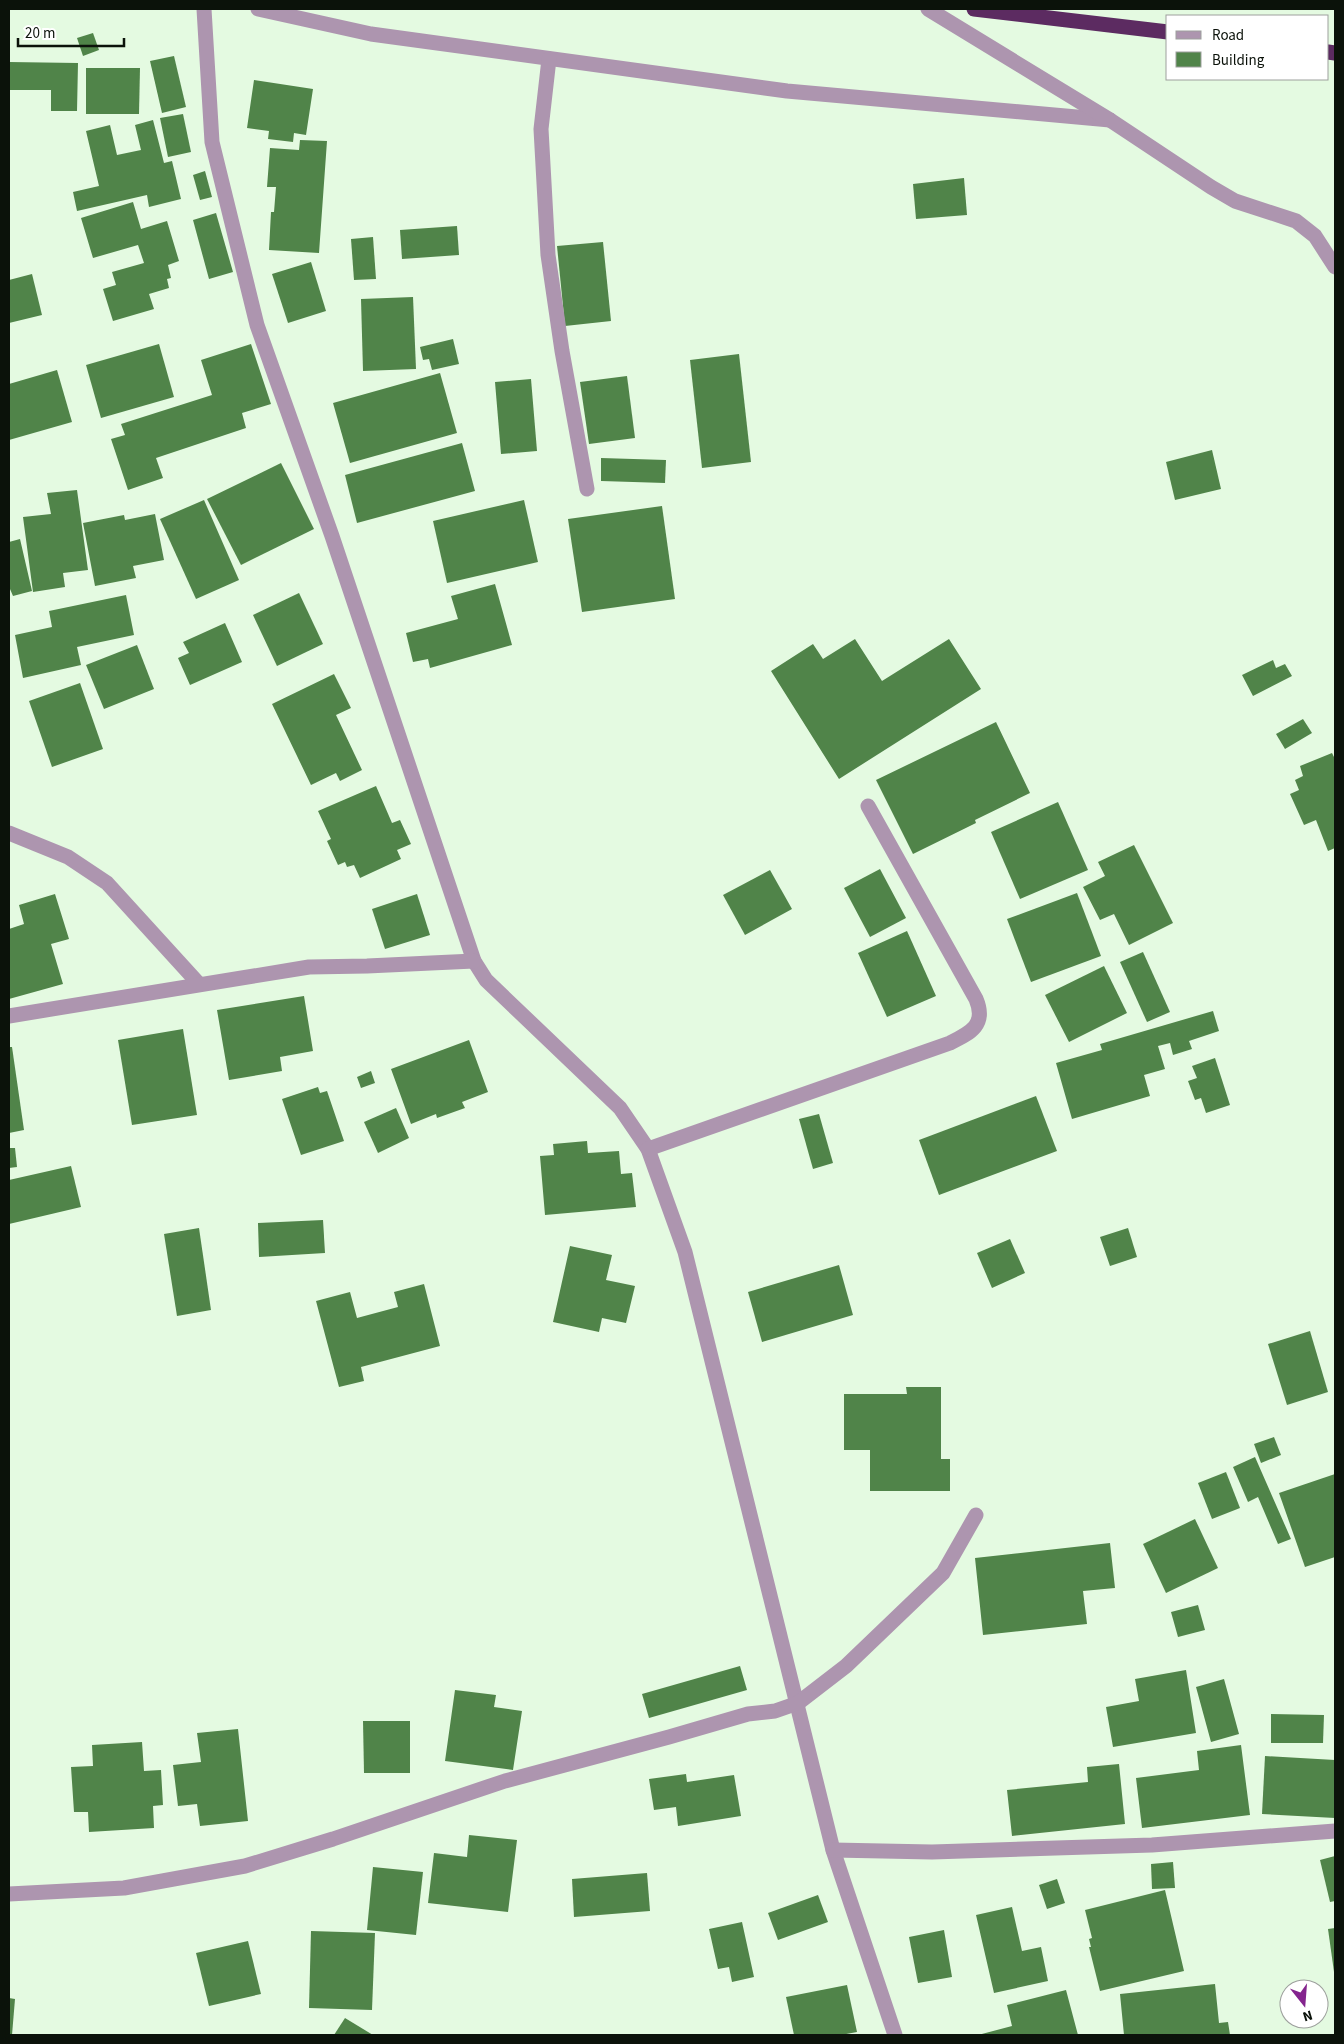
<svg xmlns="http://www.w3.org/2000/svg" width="1344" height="2044" viewBox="0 0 1344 2044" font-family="'Source Sans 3',sans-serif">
  <rect width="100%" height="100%" fill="#e4fae1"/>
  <g fill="#508449">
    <path d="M93 33 99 50 83 56 77 38Z"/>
    <path d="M174 56 186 107 162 113 150 61Z"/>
    <path d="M9 62 78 63 77 111H51V90H9Z"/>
    <path d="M86 68H140L139 114H86Z"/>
    <path d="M254 80 313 89 306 135 294 133 293 142 268 139 269 131 247 128Z"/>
    <path d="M183 114 191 152 168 157 160 118Z"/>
    <path d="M153 120 164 163 172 161 181 199 149 207 147 195 77 211 73 192 99 186 86 131 110 125 117 155 141 150 135 125Z"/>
    <path d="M300 140 327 141 319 253 269 250 271 212H274L276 187H267L270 148 299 150Z"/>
    <path d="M205 171 212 197 200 200 193 175Z"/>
    <path d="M964 178 967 215 916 219 913 184Z"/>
    <path d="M133 202 141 229 167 221 179 261 168 265 171 278 167 279 169 288 149 294 154 309 113 321 103 289 116 285 112 272 144 263 138 245 93 258 81 218Z"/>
    <path d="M216 213 233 272 209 279 193 220Z"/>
    <path d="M457 226 459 255 402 259 400 230Z"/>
    <path d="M373 237 376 279 354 280 351 239Z"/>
    <path d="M603 242 611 321 565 326 557 246Z"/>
    <path d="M311 262 326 311 288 323 272 274Z"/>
    <path d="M32 274 42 315 9 323V280Z"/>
    <path d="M413 297 416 369 363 371 361 299Z"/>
    <path d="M453 339 459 364 432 370 429 359 423 360 420 347Z"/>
    <path d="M159 344 174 397 101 418 86 365Z"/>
    <path d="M251 344 271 404 242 413 246 428 156 458 163 478 128 490 111 439 125 435 121 424 212 395 201 360Z"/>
    <path d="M739 354 751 462 702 468 690 360Z"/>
    <path d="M57 370 72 422 9 440V384Z"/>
    <path d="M440 373 457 433 350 463 333 403Z"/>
    <path d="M627 376 635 438 589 444 580 382Z"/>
    <path d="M531 379 537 451 501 454 495 382Z"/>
    <path d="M462 443 475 491 357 523 345 475Z"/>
    <path d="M1212 450 1221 489 1175 500 1166 462Z"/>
    <path d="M601 458 666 460 665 483 601 481Z"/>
    <path d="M281 463 314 529 241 565 207 499Z"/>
    <path d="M77 490 88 570 63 573 65 587 33 592 23 517 51 514 47 493Z"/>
    <path d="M204 500 239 580 196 599 160 519Z"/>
    <path d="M524 500 538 562 447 583 433 521Z"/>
    <path d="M662 506 675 599 582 612 568 519Z"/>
    <path d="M155 514 164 560 133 566 136 578 95 586 83 523 124 515 125 520Z"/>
    <path d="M20 539 32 591 13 596 10 589H9V542Z"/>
    <path d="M495 584 512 645 430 668 428 659 413 662 406 633 458 619 451 596Z"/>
    <path d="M299 593 323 644 277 666 253 615Z"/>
    <path d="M126 595 134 635 77 647 81 665 23 678 15 635 52 627 49 611Z"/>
    <path d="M225 623 242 662 190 685 178 658 189 653 183 642Z"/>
    <path d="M855 639 882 681 949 639 981 689 839 779 771 671 813 644 823 659Z"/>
    <path d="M137 645 154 689 104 709 86 665Z"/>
    <path d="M1273 660 1276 668 1285 664 1292 676 1253 696 1242 675Z"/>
    <path d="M334 674 351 708 336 715 362 770 340 781 336 773 311 785 272 704Z"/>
    <path d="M80 683 103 749 52 767 29 701Z"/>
    <path d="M1303 719 1312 733 1285 749 1276 734Z"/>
    <path d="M996 722 1030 793 975 820 976 823 913 854 876 780Z"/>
    <path d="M1332 753 1335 759V848L1328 851 1316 820 1304 825 1290 794 1299 790 1295 780 1303 776 1300 766Z"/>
    <path d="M376 786 392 823 400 820 411 844 397 850 401 859 360 878 354 865 347 867 345 862 338 865 327 841 331 839 318 811Z"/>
    <path d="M1058 802 1088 870 1020 899 991 832Z"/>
    <path d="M1134 845 1173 923 1129 945 1114 914 1100 920 1083 887 1105 876 1098 862Z"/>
    <path d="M880 869 906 918 870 937 844 888Z"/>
    <path d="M770 870 792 909 745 935 723 895Z"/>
    <path d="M1077 893 1101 956 1031 982 1007 919Z"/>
    <path d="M55 894 69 939 51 944 63 984 9 999V929L24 924 19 905Z"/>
    <path d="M417 894 430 935 385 949 372 909Z"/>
    <path d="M907 931 936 996 887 1017 858 953Z"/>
    <path d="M1143 952 1170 1012 1147 1022 1120 962Z"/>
    <path d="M1104 966 1127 1013 1069 1042 1045 995Z"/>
    <path d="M304 996 313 1051 280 1057 282 1071 229 1080 217 1010Z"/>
    <path d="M1213 1011 1219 1031 1189 1041 1192 1049 1173 1055 1170 1043 1158 1046 1165 1069 1144 1075 1150 1096 1072 1119 1056 1063 1102 1050 1100 1044Z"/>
    <path d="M183 1029 197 1115 132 1125 118 1040Z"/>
    <path d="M469 1040 488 1092 462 1102 465 1108 437 1118 436 1114 411 1124 391 1069Z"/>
    <path d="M9 1047H12L24 1130 9 1133Z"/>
    <path d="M1215 1058 1230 1105 1206 1113 1201 1098 1195 1100 1188 1081 1197 1078 1192 1066Z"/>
    <path d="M371 1071 375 1083 361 1088 357 1077Z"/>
    <path d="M318 1087 320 1093 327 1091 344 1141 301 1155 282 1099Z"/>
    <path d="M1036 1096 1057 1151 939 1195 919 1140Z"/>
    <path d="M396 1108 409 1138 378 1153 364 1122Z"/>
    <path d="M819 1114 833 1163 813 1169 799 1119Z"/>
    <path d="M587 1141 588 1153 619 1151 621 1174 632 1173 636 1207 545 1215 540 1156 554 1155 553 1144Z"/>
    <path d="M9 1148H15L17 1167 9 1168Z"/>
    <path d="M71 1166 81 1207 9 1224V1180Z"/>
    <path d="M323 1220 325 1253 259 1257 258 1223Z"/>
    <path d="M199 1228 211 1310 177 1316 164 1234Z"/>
    <path d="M1128 1228 1137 1257 1110 1266 1100 1237Z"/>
    <path d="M1010 1239 1025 1273 992 1288 977 1253Z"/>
    <path d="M570 1246 612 1255 606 1280 635 1286 626 1323 602 1318 599 1332 553 1322Z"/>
    <path d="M839 1265 853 1315 762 1342 748 1292Z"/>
    <path d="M424 1284 440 1346 361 1367 364 1381 339 1387 316 1301 350 1292 357 1318 398 1307 394 1292Z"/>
    <path d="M1310 1331 1328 1392 1287 1405 1268 1344Z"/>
    <path d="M906 1387H941V1459H950V1491H870V1450H844V1394H907Z"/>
    <path d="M1274 1437 1281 1455 1261 1463 1254 1444Z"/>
    <path d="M1255 1457 1291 1539 1278 1544 1258 1497 1248 1502 1233 1467Z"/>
    <path d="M1226 1472 1240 1508 1212 1519 1198 1483Z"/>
    <path d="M1335 1474V1557L1305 1567 1279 1493Z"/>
    <path d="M1195 1519 1218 1568 1166 1593 1143 1544Z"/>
    <path d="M1110 1543 1115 1588 1083 1591 1087 1624 983 1635 975 1558Z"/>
    <path d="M1198 1605 1205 1630 1178 1637 1171 1612Z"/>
    <path d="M740 1666 747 1690 649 1718 642 1694Z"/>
    <path d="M1186 1670 1196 1733 1113 1747 1106 1707 1139 1701 1135 1679Z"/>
    <path d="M1224 1679 1239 1734 1211 1742 1196 1687Z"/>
    <path d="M455 1690 496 1695 494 1707 522 1711 513 1770 445 1761Z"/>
    <path d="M1271 1714 1324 1715 1323 1743H1271Z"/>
    <path d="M363 1721H410V1773H364Z"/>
    <path d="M238 1729 248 1821 200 1826 197 1804 178 1806 173 1765 201 1762 197 1733Z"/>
    <path d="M142 1742 144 1771 161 1770 163 1805 153 1806 154 1828 89 1832 88 1812H74L71 1767 93 1766 92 1745Z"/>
    <path d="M1241 1745 1250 1815 1142 1828 1136 1778 1199 1770 1197 1751Z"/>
    <path d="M1265 1756 1335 1760V1818L1262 1814Z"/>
    <path d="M1119 1764 1125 1824 1012 1836 1007 1790 1088 1782 1087 1767Z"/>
    <path d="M686 1774 687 1782 734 1775 741 1816 678 1826 676 1807 654 1810 649 1779Z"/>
    <path d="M469 1835 517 1840 508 1912 428 1903 434 1853 467 1857Z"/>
    <path d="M1335 1856V1901L1330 1902 1320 1860Z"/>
    <path d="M1173 1862 1175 1888 1152 1889 1151 1864Z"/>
    <path d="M373 1867 423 1872 416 1935 367 1930Z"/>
    <path d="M647 1873 650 1911 574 1917 572 1879Z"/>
    <path d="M1057 1879 1065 1903 1047 1909 1039 1885Z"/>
    <path d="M1165 1890 1184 1971 1100 1991 1089 1947H1091L1089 1939 1092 1938 1085 1910Z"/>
    <path d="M818 1895 828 1922 778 1940 768 1913Z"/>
    <path d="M1012 1907 1022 1951 1041 1947 1048 1981 994 1993 976 1915Z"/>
    <path d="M742 1922 754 1977 732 1982 729 1967 718 1969 709 1929Z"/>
    <path d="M1335 1928V1972H1334L1328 1929Z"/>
    <path d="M944 1930 952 1977 918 1983 909 1937Z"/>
    <path d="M311 1931 375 1933 372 2010 309 2008Z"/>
    <path d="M248 1941 261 1994 209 2006 196 1953Z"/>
    <path d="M1215 1984 1219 2023 1228 2022 1230 2035H1124L1120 1994Z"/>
    <path d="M847 1985 857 2032 841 2035H794L786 1997Z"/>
    <path d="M1066 1990 1078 2035H978L1012 2026 1007 2005Z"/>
    <path d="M9 1998 15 1999 12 2035H9Z"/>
    <path d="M345 2018 373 2035H334Z"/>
  </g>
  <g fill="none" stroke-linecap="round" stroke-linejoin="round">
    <g stroke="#ad95af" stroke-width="15">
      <path d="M204 9 212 142 257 325 332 536 474 961 486 980 620 1108 648 1149 685 1252 833 1850 895 2035"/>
      <path d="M258 9 371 34 787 91 1110 120"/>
      <path d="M928 9 1110 120 1211 187 1235 201 1296 221 1315 236 1335 267"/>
      <path d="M549 59 541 129 548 255 562 351 587 489"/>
      <path d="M9 833 68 857 107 883 199 984"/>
      <path d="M9 1016 309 967 367 966 474 961"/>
      <path d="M648 1149 950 1043C970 1033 987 1025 976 999L868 806"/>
      <path d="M833 1850 932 1852 1152 1845 1335 1831"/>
      <path d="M9 1894 124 1888 245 1866 333 1839 505 1781 669 1737 748 1714 775 1711 798 1703 846 1666 943 1573 976 1515"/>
    </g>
    <g stroke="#5c2b61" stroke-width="15">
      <path d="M974 9 1168 32"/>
      <path d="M1328 52 1335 53"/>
    </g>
  </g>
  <rect width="1344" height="2044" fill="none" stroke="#0b120a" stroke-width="20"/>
  <rect x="1166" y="15" width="162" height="65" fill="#ffffff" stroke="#9da09d"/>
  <rect x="1176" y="31" width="25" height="8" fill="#ad95af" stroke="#9da09d"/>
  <text x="1212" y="40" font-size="15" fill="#0b120a">Road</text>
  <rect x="1176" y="52" width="25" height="15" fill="#508449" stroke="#9da09d"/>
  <text x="1212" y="65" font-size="15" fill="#0b120a">Building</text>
  <g transform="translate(1304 2004) rotate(163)"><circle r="24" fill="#ffffff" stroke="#9da09d"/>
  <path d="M0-4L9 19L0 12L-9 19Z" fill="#84248e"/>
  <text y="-8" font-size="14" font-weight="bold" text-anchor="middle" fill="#0b120a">N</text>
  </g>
  <path d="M18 38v8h106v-8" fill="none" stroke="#0b120a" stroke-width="2.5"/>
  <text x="25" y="38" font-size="15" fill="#0b120a" stroke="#ffffff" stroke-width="4" paint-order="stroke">20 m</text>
</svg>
